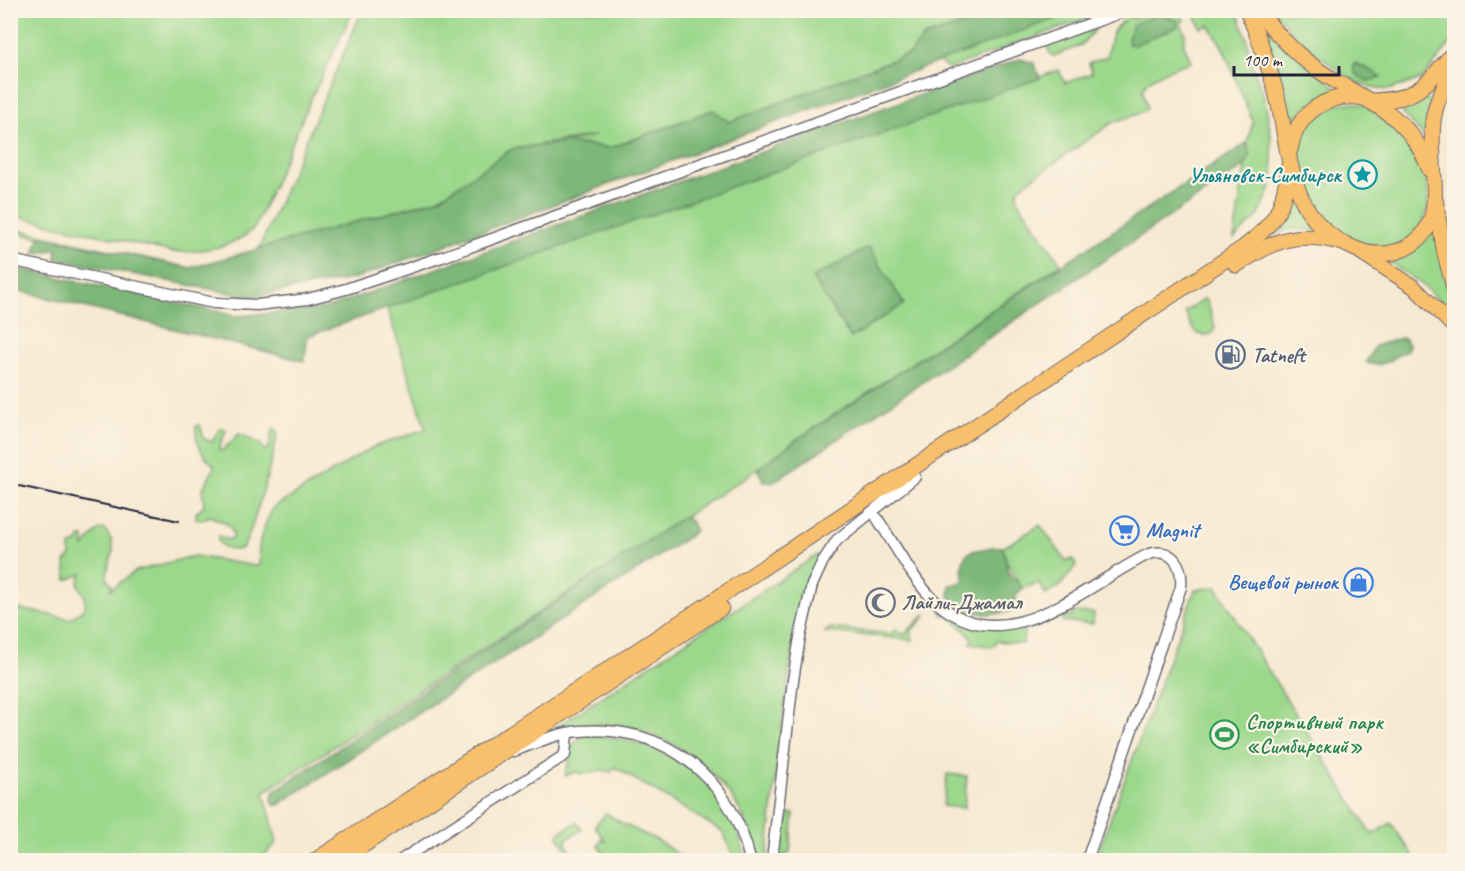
<svg xmlns="http://www.w3.org/2000/svg" width="1465" height="871" viewBox="0 0 1465 871" font-family="Caveat,sans-serif">
  <rect width="100%" height="100%" fill="#fcf5e5"/>
  <filter id="ink" filterUnits="userSpaceOnUse"><feTurbulence type="fractalNoise" baseFrequency=".0167" numOctaves="2"/><feDisplacementMap in="SourceGraphic" scale="12" xChannelSelector="R" yChannelSelector="G"/><feConvolveMatrix kernelMatrix="1 2 1 2 8 2 1 2 1" color-interpolation-filters="sRGB"/></filter>
  <filter id="wash" filterUnits="userSpaceOnUse"><feTurbulence type="fractalNoise" baseFrequency=".008" numOctaves="4" result="noise"/><feDisplacementMap in="SourceGraphic" scale="24" xChannelSelector="R" yChannelSelector="G"/><feGaussianBlur stdDeviation="1.35" result="paint"/><feColorMatrix in="noise" values="0 0 0 0 0 0 0 0 0 0 0 0 0 0 0 0 0 1.4 0 .05"/><feComposite in="paint" operator="in"/></filter>
  <g filter="url(#wash)">
    <rect width="100%" height="100%" fill="#f6e9d1"/>
    <g fill="#9cd88c" stroke="#5f7d64" stroke-width="1.5">
      <path d="M11 10H353V11L310 101 255 227C237 247 198 253 172 252L11 215Z"/>
      <path d="M1180 10 1184 20 1181 23 1185 33 1184 45 1191 61C1180 66 1143 77 1143 90 1143 95 1147 103 1147 109 1137 117 1124 117 1112 123L1020 187 1017 193 1018 201 1061 264 796 440 758 469 264 792 277 842 260 860H11L10 607 70 619 85 608C85 604 85 601 85 598 82 586 74 589 82 574L67 580 65 562 71 556 70 547 73 544H77L81 537H84V547C90 541 95 530 104 529 123 551 106 559 107 579L112 585 111 589 136 571 194 556 255 566 260 565C255 547 264 525 273 508L373 447 426 429 387 308 1059 70 1065 83 1092 73 1089 63 1107 57C1110 38 1112 24 1132 16L1133 19 1156 11Z"/>
      <path d="M362 11H1009L924 37 911 53 729 122 713 110 610 148 565 142 595 136 512 149 438 199 259 249Z"/>
      <path d="M1076 11H1107L948 69 937 60Z"/>
      <path d="M1193 11H1237L1247 39 1250 59 1265 100 1271 137 1273 173 1271 187 1259 215 1234 239 1245 166 1250 154 1247 143 1253 122 1223 48 1209 25 1201 28Z"/>
      <path d="M1273 11H1454V39L1422 79 1388 90 1362 85 1338 70 1304 44Z"/>
      <path d="M1258 20 1335 87V90C1316 97 1305 106 1293 121H1289L1275 62Z"/>
      <path d="M1097 27 1081 45 1054 56 1051 55 1048 49 1050 43Z"/>
      <path d="M1427 99H1429L1430 101 1426 131 1423 136 1402 113Z"/>
      <path d="M1331 104C1341 104 1355 101 1363 105 1371 109 1393 120 1398 127 1422 155 1447 213 1407 240 1351 277 1274 180 1304 128 1309 119 1323 111 1331 104Z"/>
      <path d="M1292 192 1320 232 1293 229 1276 234 1274 232Z"/>
      <path d="M1435 224 1454 305V314L1419 282 1387 261Z"/>
      <path d="M11 228 190 268 11 232Z"/>
      <path d="M1204 299 1207 301 1215 327 1213 333C1196 341 1190 325 1185 312Z"/>
      <path d="M200 425 204 439 212 442 219 429 224 428 226 430 219 449 222 451 239 434C247 436 253 442 261 444L264 450H267C271 444 270 436 274 428L277 432C278 442 249 543 243 547 238 552 231 549 225 548L218 541 219 536 228 540 233 538C234 524 220 520 209 516L202 520 196 519V513L204 505C204 499 202 494 203 489 206 480 213 475 214 465 202 456 195 442 196 426Z"/>
      <path d="M1040 525 1066 561 1073 559 1076 566 1060 586 1046 595 1039 583 1021 589C1020 581 1004 559 999 550Z"/>
      <path d="M817 555 819 556C802 595 796 635 789 677 779 738 773 799 767 860H757C747 783 666 719 589 725 572 726 556 733 540 738Z"/>
      <path d="M1216 587 1372 835 1391 823 1416 860H1095L1195 590Z"/>
      <path d="M941 610 954 616 1021 626 1024 630 1023 644 997 641 992 647 971 643 972 638 953 619 944 614 942 615Z"/>
      <path d="M1073 612 1094 613 1093 624 1062 621 1063 616 1072 617Z"/>
      <path d="M925 614 926 616 911 631 913 640 825 632 831 628 891 634 896 629 904 635Z"/>
      <path d="M584 735C647 737 700 759 731 817 738 830 742 846 747 860H735L723 832 615 767 611 772 602 770 579 774 578 771 565 776 573 744Z"/>
      <path d="M947 774 967 776 964 808 943 806Z"/>
      <path d="M606 813 623 824 657 840 686 860H620L615 854 611 860H608L598 845 602 840 605 841 595 826Z"/>
      <path d="M790 813 794 814 790 852 785 855V860H778L782 825H786Z"/>
      <path d="M577 822 582 830 566 839 567 846 576 859 573 860 558 836 559 833Z"/>
    </g>
    <g fill="#7db878" stroke="#506d5a" stroke-width="1.5">
      <path d="M1009 10 1076 11 356 278 250 297 56 259 57 249 34 254 40 236 190 268 438 199 512 149 565 142 610 148 713 110 729 122 911 53 924 37Z"/>
      <path d="M1158 15C1162 15 1175 19 1178 21L1177 27 1134 45 1129 44 1128 39 1133 24Z"/>
      <path d="M1020 59 1034 63 1040 78 308 336 304 361 11 289V267L238 316 327 308Z"/>
      <path d="M1355 63 1374 72 1381 78 1368 81C1360 77 1354 76 1353 66Z"/>
      <path d="M1247 143 1250 154 1245 166 772 483 763 481 758 469 796 440Z"/>
      <path d="M869 247 904 304 851 338 812 278Z"/>
      <path d="M1401 338 1405 339 1409 345 1407 351C1392 356 1385 369 1367 363V361L1375 346Z"/>
      <path d="M683 517 692 522 695 530 691 535 278 805H274L272 800 273 792Z"/>
      <path d="M994 547H1002C1007 556 1005 565 1009 573 1013 580 1020 581 1022 589 1011 599 1018 597 1016 608 997 618 975 614 956 607L949 596 950 585 963 582C960 549 966 552 994 547Z"/>
    </g>
  </g>
  <g filter="url(#ink)">
    <g fill="none" stroke-linecap="round" stroke-linejoin="round">
      <defs>
        <g id="minor">
          <path d="M10 260 214 303 257 305 308 299 346 289 442 257 1128 10"/>
          <path d="M877 518C893 542 915 583 935 601 1006 665 1084 585 1149 554 1173 547 1183 566 1181 587L1087 860"/>
          <path d="M514 751C535 743 558 733 580 731 666 724 732 779 750 860"/>
          <path d="M401 860 565 755 567 733"/>
          <path d="M772 860 793 680 800 637 812 585 823 561 837 540 915 477"/>
        </g>
        <g id="major">
          <path d="M1436 201 1444 252 1454 290"/>
          <path d="M1360 252 1414 287 1454 327"/>
        </g>
        <g id="highway">
          <path d="M1247 10C1259 37 1268 64 1276 92 1290 147 1287 217 1347 245 1360 252 1375 256 1390 253 1409 250 1424 238 1431 220 1435 207 1435 194 1434 180 1432 136 1426 109 1454 72"/>
          <path d="M1259 10C1274 33 1302 60 1324 74 1372 105 1408 112 1430 170"/>
          <path d="M1372 101C1418 100 1426 85 1454 52"/>
          <path d="M1290 150C1296 114 1327 91 1364 98"/>
          <path d="M1236 265C1273 241 1295 230 1339 242"/>
          <path d="M316 860 710 603 1243 248C1278 221 1283 209 1289 166"/>
          <path d="M341 860 721 608"/>
        </g>
      </defs>
      <use href="#minor" stroke="#6c6870" stroke-width="13"/>
      <use href="#major" stroke="#6c6870" stroke-width="16"/>
      <use href="#highway" stroke="#6c6870" stroke-width="17"/>
      <use href="#minor" stroke="#fff" stroke-width="10"/>
      <use href="#major" stroke="#f8bf6c" stroke-width="14"/>
      <use href="#highway" stroke="#f8bf6c" stroke-width="15"/>
      <path stroke="#22223b" stroke-width="2" d="M10 484 179 521"/>
    </g>
  </g>
  <defs>
    <symbol id="sight-ring" viewBox="-11 -11 22 22"><circle r="9.5" fill="#fcf5e5" stroke="#0f9aa8" stroke-width="1.5"/><path d="M0-6L1.8-2.2L6-1.7L2.9 1.2L3.7 5.4L0 3.3L-3.7 5.4L-2.9 1.2L-6-1.7L-1.8-2.2Z" fill="#0f9aa8"/></symbol>
    <symbol id="fuel-ring" viewBox="-11 -11 22 22"><circle r="9.5" fill="#fcf5e5" stroke="#5c6f8a" stroke-width="1.5"/><path d="M-5.5-6h7V0h2V4h1.3V-2.5L3-4.5l.8-.8L6-3V5H2.5V1h-1V6h-7ZM-4.2-4.7v3.2H.2V-4.7Z" fill="#5c6f8a"/></symbol>
    <symbol id="supermarket-ring" viewBox="-11 -11 22 22"><circle r="9.5" fill="#fcf5e5" stroke="#3f7fe0" stroke-width="1.5"/><path d="M-6-5.5h2.5l.6 2H6L4.5 2H-2.5L-4.4-4H-6ZM-1.5 3.2a1.3 1.3 0 1 0 .1 0ZM3 3.2a1.3 1.3 0 1 0 .1 0Z" fill="#3f7fe0"/></symbol>
    <symbol id="shop-ring" viewBox="-11 -11 22 22"><circle r="9.5" fill="#fcf5e5" stroke="#3f7fe0" stroke-width="1.5"/><path d="M-5-2.5h2.3a2.7 3.5 0 0 1 5.4 0H5L5.5 6h-11ZM-1.5-2.5h3a1.5 2.3 0 0 0-3 0Z" fill="#3f7fe0"/></symbol>
    <symbol id="mosque-ring" viewBox="-11 -11 22 22"><circle r="9.5" fill="#fcf5e5" stroke="#6b7280" stroke-width="1.5"/><path d="M3.5-4.9A6 6 0 1 0 3.5 4.9A5 5 0 1 1 3.5-4.9Z" fill="#6b7280"/></symbol>
    <symbol id="stadium-ring" viewBox="-11 -11 22 22"><circle r="9.5" fill="#fcf5e5" stroke="#2e9e5b" stroke-width="1.5"/><path d="M0-5a6.5 5 0 1 0 0 10a6.5 5 0 1 0 0-10ZM-3.5-1.8h7v3.6h-7Z" fill="#2e9e5b"/></symbol>
  </defs>
  <g fill-rule="evenodd">
    <use href="#sight-ring" x="1346" y="158" width="33" height="33"/>
    <use href="#fuel-ring" x="1214" y="338" width="33" height="33"/>
    <use href="#supermarket-ring" x="1108" y="514" width="33" height="33"/>
    <use href="#shop-ring" x="1342" y="566" width="33" height="33"/>
    <use href="#mosque-ring" x="864" y="586" width="33" height="33"/>
    <use href="#stadium-ring" x="1208" y="718" width="33" height="33"/>
  </g>
  <g text-anchor="middle" stroke-width="4.5" stroke-linejoin="round" paint-order="stroke">
    <g font-size="21" font-weight="bold" fill="#0d838f" stroke="#fcf5e5" text-anchor="end">
      <text x="1341" y="182">Ульяновск-Симбирск</text>
    </g>
    <g font-size="21" font-weight="bold" fill="#4e5e75" stroke="#fcf5e5" text-anchor="start">
      <text x="1252" y="362">Tatneft</text>
    </g>
    <g font-size="21" font-weight="bold" fill="#366cbe" stroke="#fcf5e5" text-anchor="start">
      <text x="1146" y="537">Magnit</text>
      <text x="1338" y="589" text-anchor="end">Вещевой рынок</text>
    </g>
    <g font-size="21" font-weight="bold" fill="#5b616d" stroke="#fcf5e5" text-anchor="start">
      <text x="901" y="609">Лайли-Джамал</text>
    </g>
    <g font-size="21" font-weight="bold" fill="#27864d" stroke="#fcf5e5" text-anchor="start">
      <text x="1246" y="729">Спортивный парк<tspan x="1246" dy="24">«Симбирский»</tspan></text>
    </g>
  </g>
  <rect width="1465" height="871" fill="none" stroke="#fcf5e5" stroke-width="36"/>
  <path d="M1234 66v9h105v-9" fill="none" stroke="#22223b" stroke-width="3"/>
  <text x="1243" y="66" font-size="18" fill="#22223b" stroke="#fcf5e5" stroke-width="4.5" paint-order="stroke">100 m</text>
</svg>
